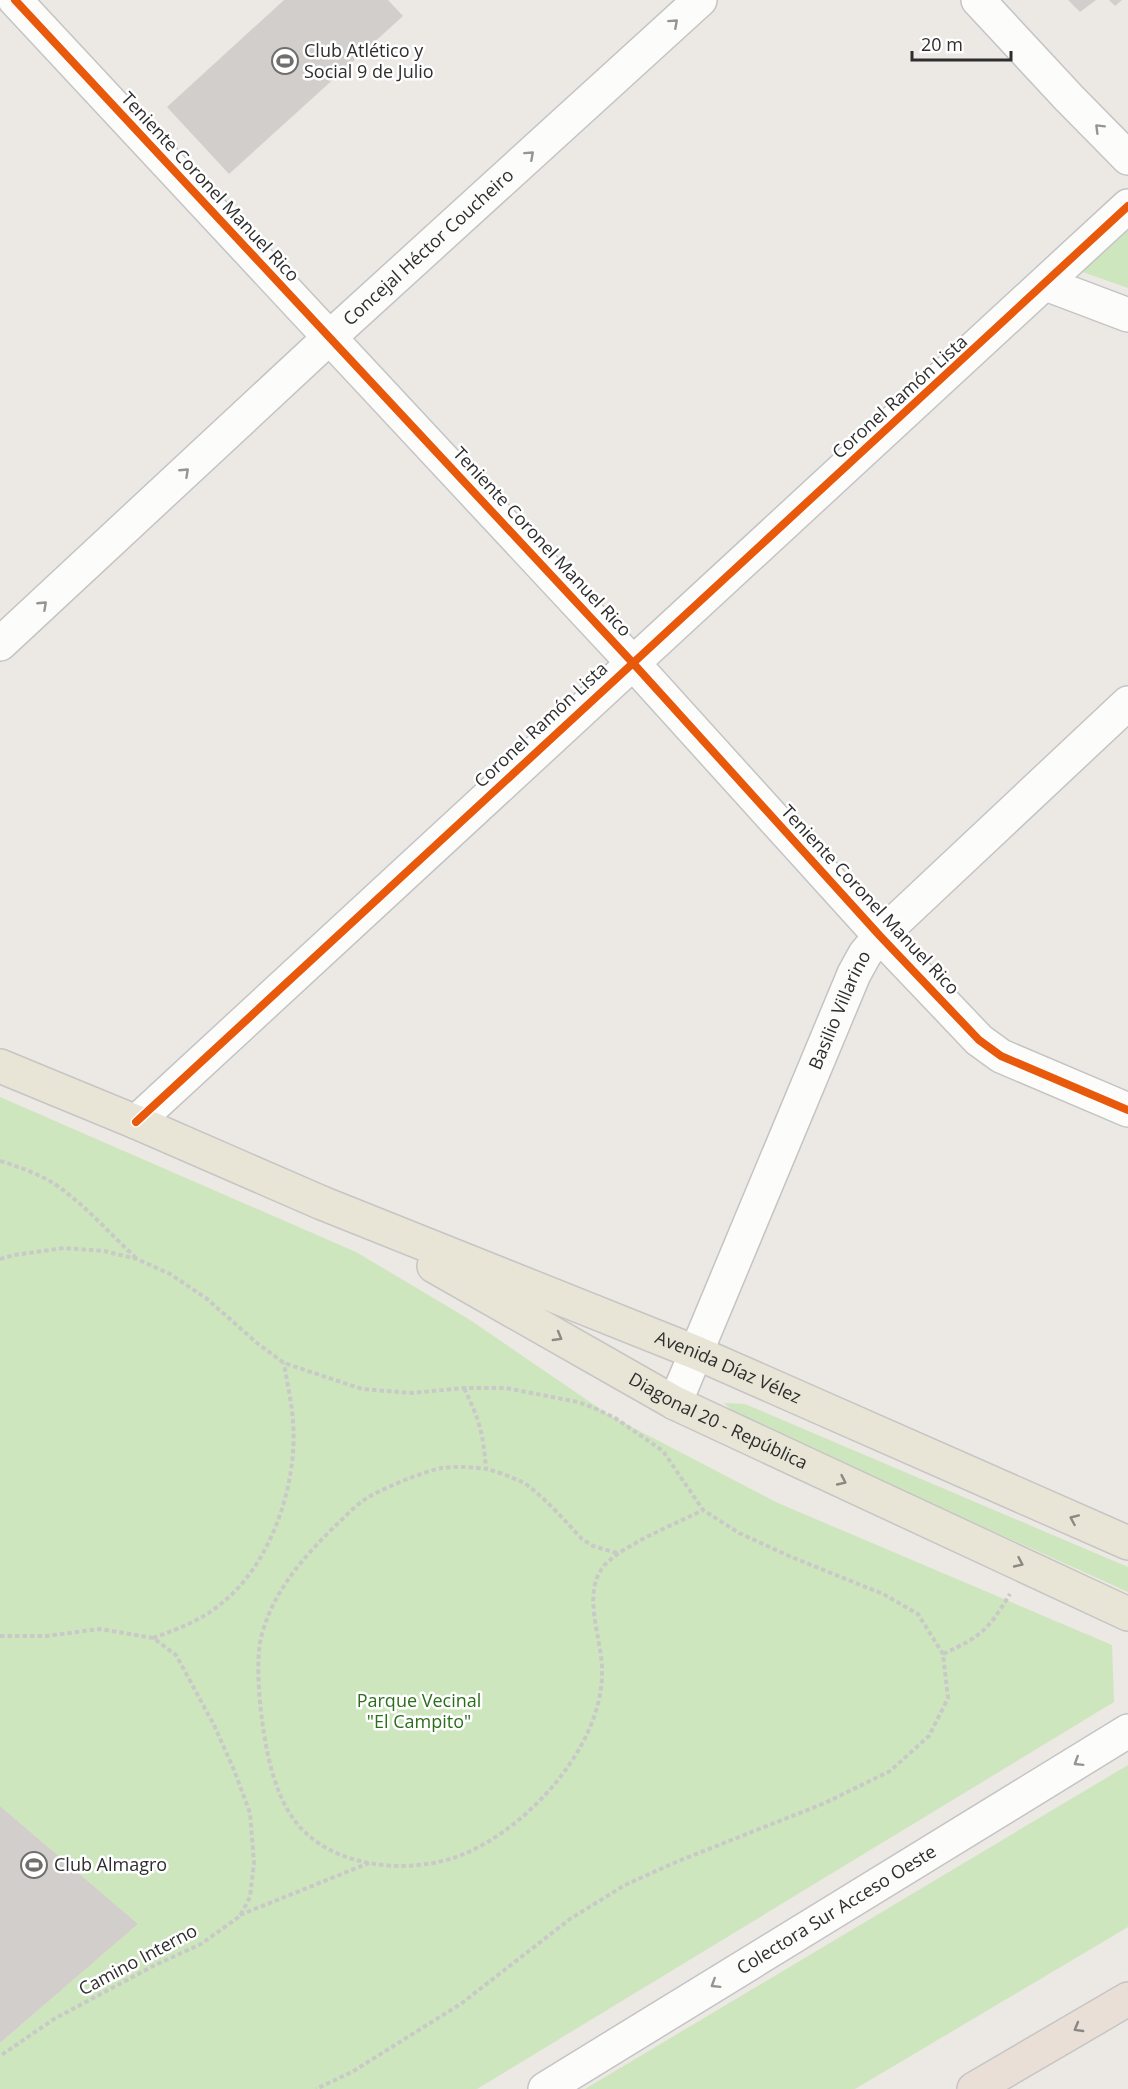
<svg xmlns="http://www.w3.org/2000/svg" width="1128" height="2089" viewBox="0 0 1128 2089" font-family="'Open Sans',sans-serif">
  <rect width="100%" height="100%" fill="#ece8e4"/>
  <g fill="#cee6be">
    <path d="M1128 222V288L1074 269Z"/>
    <path d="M0 1097 356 1252 467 1318 609 1415 778 1503 1112 1645 1114 1702 477 2089H0V2043L138 1924 0 1806Z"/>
    <path d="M724 1403 745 1404 1128 1567V1592L739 1417Z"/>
    <path d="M1128 1765V1927L855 2089H585Z"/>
  </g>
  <g fill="#d1cecb">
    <path d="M284 0H388L403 16 229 174 167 107Z"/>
    <path d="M1068 0H1096L1080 12Z"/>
    <path d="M1109 0H1122L1115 6Z"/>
    <path d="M0 1806 138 1924 0 2043Z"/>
  </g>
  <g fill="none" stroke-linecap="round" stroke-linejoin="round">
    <defs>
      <g id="minor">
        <path d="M15 0 632 662 880 936 979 1040 1001 1056 1128 1110"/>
        <path d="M978 0 1069 98 1128 158"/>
        <path d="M1046 284 1128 315"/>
        <path id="s1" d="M0 644 330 337 700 0"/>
        <path d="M136 1122 1128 206"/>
        <path id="s2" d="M675 1403 854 974 865 954 880 936 1128 703"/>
        <path id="s3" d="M545 2089 1128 1731"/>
      </g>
      <g id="major">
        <path id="s4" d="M0 1066 136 1122 322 1203 697 1353 1128 1543"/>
        <path id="s5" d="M434 1266 675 1403 1128 1614"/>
      </g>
      <path id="highway" d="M974 2089 1128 1999"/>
    </defs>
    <use href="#minor" stroke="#c5c4c5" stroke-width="36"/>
    <use href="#major" stroke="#c6c5c4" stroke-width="36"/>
    <use href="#highway" stroke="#c6c5c4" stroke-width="36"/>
    <g stroke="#c9c9c8" stroke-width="4" stroke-dasharray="4.5 3" stroke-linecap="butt">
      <path d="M0 1161C17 1166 33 1172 48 1180 78 1197 111 1235 137 1259"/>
      <path d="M0 1259 14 1255 64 1248 104 1251 137 1259 170 1274 206 1298 257 1343 284 1363 362 1389 412 1393 464 1388H506L578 1402 592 1407 615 1418 663 1451 703 1510 739 1533 789 1556 883 1594 918 1614 943 1654 948 1698 929 1736 890 1771 825 1803 676 1862 625 1885 570 1919 462 2003 352 2072 316 2089"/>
      <path d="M464 1388C480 1421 483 1433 486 1469"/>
      <path d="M617 1553 593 1546 582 1539C568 1524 539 1491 522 1482 512 1477 498 1472 487 1469 474 1467 455 1466 442 1468 424 1471 375 1491 361 1502 351 1510 342 1520 333 1528 301 1560 272 1593 261 1638 256 1658 259 1699 262 1720 267 1756 275 1798 299 1826 335 1867 404 1874 453 1858 523 1835 604 1747 602 1670 602 1639 583 1598 601 1570 614 1548 678 1523 703 1510"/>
      <path d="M0 1636H46L100 1629 153 1638 176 1655 214 1725 234 1770 250 1813 254 1863 250 1897 240 1916 201 1944 155 1965 54 2019 0 2056"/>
      <path d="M153 1638C178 1629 202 1620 222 1603 271 1564 298 1484 293 1422 292 1403 287 1383 284 1363"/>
      <path d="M943 1654C982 1636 988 1630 1010 1594"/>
      <path d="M240 1915 369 1863"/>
    </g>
    <use href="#minor" stroke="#fcfcfb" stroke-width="33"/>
    <use href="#major" stroke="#e8e4d6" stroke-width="33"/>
    <use href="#highway" stroke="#eadfd6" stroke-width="33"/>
    <defs>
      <g id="cycleway">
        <path d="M15 0 632 662 880 936 979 1040 1001 1056 1128 1110"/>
        <path d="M136 1122 1128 206"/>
      </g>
    </defs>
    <use href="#cycleway" stroke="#fff" stroke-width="11"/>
    <use href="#cycleway" stroke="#e8590c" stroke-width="8"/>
  </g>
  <defs><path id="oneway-chevron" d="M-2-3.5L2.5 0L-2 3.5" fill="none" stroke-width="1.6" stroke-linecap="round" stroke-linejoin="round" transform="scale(1.5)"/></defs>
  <g stroke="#959594">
    <use href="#oneway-chevron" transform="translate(674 23) rotate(-42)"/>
    <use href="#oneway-chevron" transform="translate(1099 128) rotate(-135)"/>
    <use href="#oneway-chevron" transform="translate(530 155) rotate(-42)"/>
    <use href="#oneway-chevron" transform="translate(185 472) rotate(-43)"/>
    <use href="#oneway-chevron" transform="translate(43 605) rotate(-43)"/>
    <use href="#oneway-chevron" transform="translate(1078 1762) rotate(148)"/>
    <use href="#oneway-chevron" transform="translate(715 1984) rotate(148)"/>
  </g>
  <g stroke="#8b8982">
    <use href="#oneway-chevron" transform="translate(558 1337) rotate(30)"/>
    <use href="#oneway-chevron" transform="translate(842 1481) rotate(25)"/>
    <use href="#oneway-chevron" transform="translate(1074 1519) rotate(-156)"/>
    <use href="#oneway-chevron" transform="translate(1019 1563) rotate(25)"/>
  </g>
  <use stroke="#8c8682" href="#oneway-chevron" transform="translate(1078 2028) rotate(150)"/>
  <defs>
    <symbol id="stadium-ring" viewBox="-11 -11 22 22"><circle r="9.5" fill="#fff" stroke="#706f6e" stroke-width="1.5"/><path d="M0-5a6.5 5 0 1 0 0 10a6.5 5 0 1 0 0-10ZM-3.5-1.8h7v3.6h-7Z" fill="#706f6e"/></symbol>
  </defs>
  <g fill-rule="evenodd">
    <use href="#stadium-ring" x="270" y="46" width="30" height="30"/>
    <use href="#stadium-ring" x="19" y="1850" width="30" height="30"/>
  </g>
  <g text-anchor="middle" stroke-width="5" stroke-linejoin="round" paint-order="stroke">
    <g font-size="18" fill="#2e2e2e" stroke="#fff" text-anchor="start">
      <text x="304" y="57">Club Atlético y<tspan x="304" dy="21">Social 9 de Julio</tspan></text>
      <text x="54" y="1871">Club Almagro</text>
    </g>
    <g font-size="18" fill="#2e2e2e" stroke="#fff">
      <text transform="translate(210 187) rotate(47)" y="6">Teniente Coronel Manuel Rico</text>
      <text dy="6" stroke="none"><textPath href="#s1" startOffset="584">Concejal Héctor Coucheiro</textPath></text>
      <text transform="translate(900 397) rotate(-42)" y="6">Coronel Ramón Lista</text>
      <text transform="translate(542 542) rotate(47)" y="6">Teniente Coronel Manuel Rico</text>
      <text transform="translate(541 725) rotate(-43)" y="6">Coronel Ramón Lista</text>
      <text transform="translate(870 900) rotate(47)" y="6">Teniente Coronel Manuel Rico</text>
      <text dy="6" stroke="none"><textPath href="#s2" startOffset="426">Basilio Villarino</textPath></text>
      <text dy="6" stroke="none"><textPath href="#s4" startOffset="788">Avenida Díaz Vélez</textPath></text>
      <text dy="6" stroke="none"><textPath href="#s5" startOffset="324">Diagonal 20 - República</textPath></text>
      <text dy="6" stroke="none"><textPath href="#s3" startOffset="342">Colectora Sur Acceso Oeste</textPath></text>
      <text transform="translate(138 1960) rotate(-28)" y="6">Camino Interno</text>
    </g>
    <g font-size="18" fill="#2c6e1b" stroke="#fff">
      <text x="419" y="1707">Parque Vecinal<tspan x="419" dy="21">"El Campito"</tspan></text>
    </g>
  </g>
  <path d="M912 51v9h99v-9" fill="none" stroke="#2e2e2e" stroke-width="3"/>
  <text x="921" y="51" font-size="18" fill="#2e2e2e" stroke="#ffffff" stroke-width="4.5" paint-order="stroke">20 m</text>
</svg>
